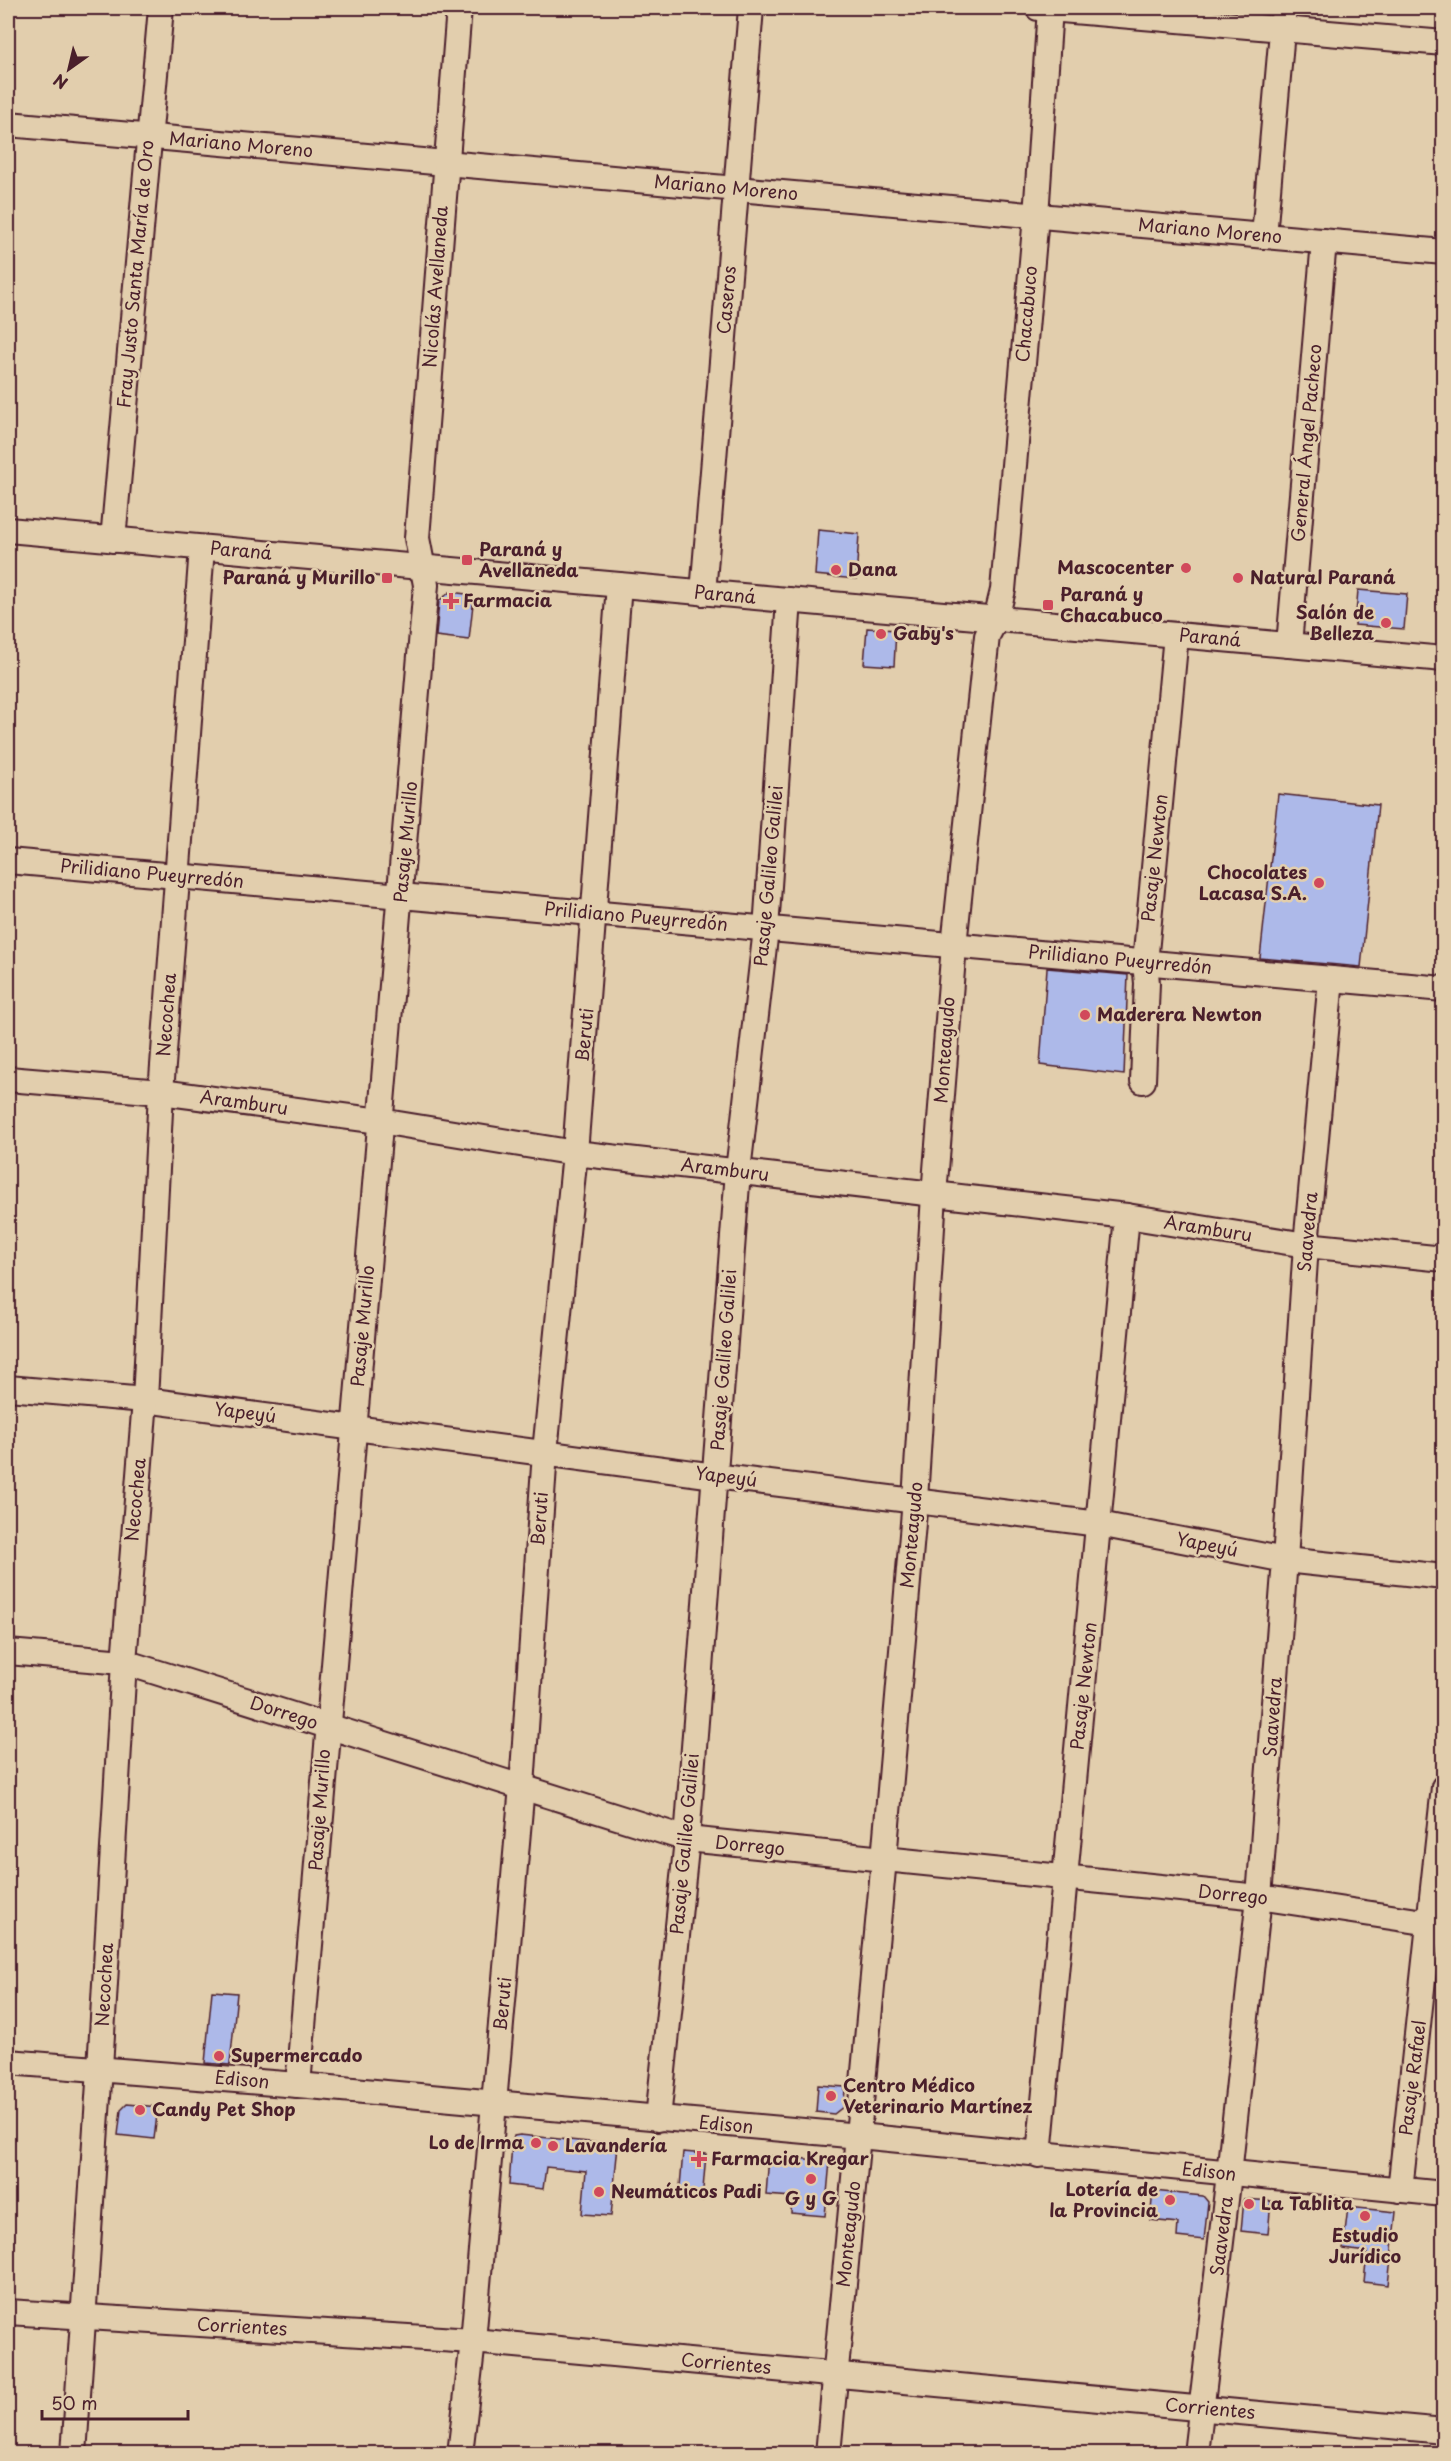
<svg xmlns="http://www.w3.org/2000/svg" width="1451" height="2461" viewBox="0 0 1451 2461" font-family="'Playpen Sans',sans-serif">
  <rect width="100%" height="100%" fill="#e2cead"/>
  <filter id="ink" filterUnits="userSpaceOnUse"><feTurbulence type="fractalNoise" baseFrequency=".0167" numOctaves="2"/><feDisplacementMap in="SourceGraphic" scale="12" xChannelSelector="R" yChannelSelector="G"/><feConvolveMatrix kernelMatrix="1 2 1 2 8 2 1 2 1" color-interpolation-filters="sRGB"/></filter>
  <g filter="url(#ink)">
    <g fill="#adb9e9" stroke="#4a1f2b" stroke-width="1.5">
      <path d="M818 530 859 534 856 579 815 575Z"/>
      <path d="M1358 590 1407 594 1404 629 1355 625Z"/>
      <path d="M450 592 474 595 469 640 436 636 439 601Z"/>
      <path d="M867 628 896 630 894 666 864 664Z"/>
      <path d="M1278 794 1378 805 1361 967 1260 958Z"/>
      <path d="M1047 968 1128 975 1124 1075 1040 1065Z"/>
      <path d="M212 1991 237 1993 230 2065 205 2063Z"/>
      <path d="M818 2085 845 2087 844 2106 834 2114 816 2112Z"/>
      <path d="M127 2104 158 2107 154 2139 118 2135 121 2110Z"/>
      <path d="M520 2135 618 2145 611 2216 582 2214 586 2171 546 2167 543 2189 509 2185 512 2144 514 2136Z"/>
      <path d="M683 2152 706 2154 702 2201 679 2198Z"/>
      <path d="M769 2156 830 2161 825 2216 791 2213 792 2197 766 2195Z"/>
      <path d="M1153 2191 1203 2196 1208 2202 1204 2240 1177 2237 1178 2223 1150 2220Z"/>
      <path d="M1244 2199 1271 2201 1268 2234 1241 2231Z"/>
      <path d="M1348 2207 1396 2212 1388 2285 1364 2282 1367 2252 1343 2249Z"/>
    </g>
    <g fill="none" stroke-linecap="round" stroke-linejoin="round">
      <defs>
        <g id="minor">
          <path d="M1038 8 1444 43"/>
          <path d="M8 124 1444 252"/>
          <path d="M1264 236 1284 8"/>
          <path d="M8 530 1444 659"/>
          <path d="M113 540 161 8"/>
          <path d="M703 593 751 8"/>
          <path d="M1289 645 1324 241"/>
          <path d="M8 861 1444 989"/>
          <path d="M8 1079 161 1092 380 1121 575 1153 1127 1216 1306 1245 1444 1259"/>
          <path d="M1143 1081 1147 983 1145 963 1176 635"/>
          <path d="M8 1388 145 1400 715 1476 1099 1524 1285 1560 1444 1577"/>
          <path d="M8 1652 124 1662 687 1839 1259 1897 1444 1925"/>
          <path d="M8 2062 298 2085 859 2136 1444 2194"/>
          <path d="M298 2085C338 1585 387 1085 426 585L417 538 459 8"/>
          <path d="M658 2119 687 1839 738 1171 766 929 789 600"/>
          <path d="M1039 2155 1127 1216"/>
          <path d="M1400 2190 1444 1787"/>
          <path d="M8 2312 473 2341 1444 2431"/>
          <path d="M74 2454 100 2068 124 1662 145 1400 161 1092 202 548"/>
          <path d="M460 2454 473 2341 522 1786 545 1452 575 1153 619 585"/>
          <path d="M828 2454 884 1859 915 1500 934 1195 954 945 987 636 996 619 1003 590 1036 216 1050 8"/>
          <path d="M1196 2454 1229 2174 1259 1897 1285 1560 1306 1245 1331 979"/>
        </g>
      </defs>
      <use href="#minor" stroke="#4a1f2b" stroke-width="28"/>
      <use href="#minor" stroke="#e2cead" stroke-width="24"/>
    </g>
  </g>
  <g fill="#d1495b" stroke="#e2cead" stroke-width="2">
    <rect x="461" y="554" width="12" height="12" rx="3"/>
    <circle cx="1186" cy="568" r="6"/>
    <circle cx="836" cy="570" r="6"/>
    <rect x="381" y="572" width="12" height="12" rx="3"/>
    <circle cx="1238" cy="578" r="6"/>
    <path d="M448 592h6v6h6v6h-6v6h-6v-6h-6v-6h6z"/>
    <rect x="1042" y="599" width="12" height="12" rx="3"/>
    <circle cx="1386" cy="623" r="6"/>
    <circle cx="881" cy="634" r="6"/>
    <circle cx="1319" cy="883" r="6"/>
    <circle cx="1085" cy="1015" r="6"/>
    <circle cx="219" cy="2056" r="6"/>
    <circle cx="831" cy="2096" r="6"/>
    <circle cx="140" cy="2110" r="6"/>
    <circle cx="536" cy="2143" r="6"/>
    <circle cx="553" cy="2146" r="6"/>
    <path d="M696 2150h6v6h6v6h-6v6h-6v-6h-6v-6h6z"/>
    <circle cx="811" cy="2179" r="6"/>
    <circle cx="599" cy="2192" r="6"/>
    <circle cx="1170" cy="2200" r="6"/>
    <circle cx="1249" cy="2204" r="6"/>
    <circle cx="1365" cy="2216" r="6"/>
  </g>
  <g text-anchor="middle" stroke-width="5" stroke-linejoin="round" paint-order="stroke">
    <g font-size="18" fill="#4a1f2b" stroke="#e2cead">
      <text transform="translate(241 145) rotate(5)" y="6">Mariano Moreno</text>
      <text transform="translate(726 188) rotate(5)" y="6">Mariano Moreno</text>
      <text transform="translate(1210 231) rotate(5)" y="6">Mariano Moreno</text>
      <text transform="translate(136 274) rotate(-85)" y="6">Fray Justo Santa María de Oro</text>
      <text transform="translate(436 287) rotate(-86)" y="6">Nicolás Avellaneda</text>
      <text transform="translate(727 300) rotate(-85)" y="6">Caseros</text>
      <text transform="translate(1027 314) rotate(-85)" y="6">Chacabuco</text>
      <text transform="translate(1307 443) rotate(-85)" y="6">General Ángel Pacheco</text>
      <text transform="translate(241 551) rotate(5)" y="6">Paraná</text>
      <text transform="translate(725 595) rotate(5)" y="6">Paraná</text>
      <text transform="translate(1210 638) rotate(5)" y="6">Paraná</text>
      <text transform="translate(406 842) rotate(-85)" y="6">Pasaje Murillo</text>
      <text transform="translate(1155 858) rotate(-84)" y="6">Pasaje Newton</text>
      <text transform="translate(152 874) rotate(5)" y="6">Prilidiano Pueyrredón</text>
      <text transform="translate(769 876) rotate(-85)" y="6">Pasaje Galileo Galilei</text>
      <text transform="translate(636 917) rotate(5)" y="6">Prilidiano Pueyrredón</text>
      <text transform="translate(1120 960) rotate(5)" y="6">Prilidiano Pueyrredón</text>
      <text transform="translate(167 1015) rotate(-86)" y="6">Necochea</text>
      <text transform="translate(585 1035) rotate(-85)" y="6">Beruti</text>
      <text transform="translate(945 1050) rotate(-86)" y="6">Monteagudo</text>
      <text transform="translate(244 1103) rotate(8)" y="6">Aramburu</text>
      <text transform="translate(725 1170) rotate(7)" y="6">Aramburu</text>
      <text transform="translate(1208 1229) rotate(9)" y="6">Aramburu</text>
      <text transform="translate(1308 1232) rotate(-85)" y="6">Saavedra</text>
      <text transform="translate(363 1326) rotate(-85)" y="6">Pasaje Murillo</text>
      <text transform="translate(724 1360) rotate(-86)" y="6">Pasaje Galileo Galilei</text>
      <text transform="translate(245 1413) rotate(7)" y="6">Yapeyú</text>
      <text transform="translate(726 1477) rotate(7)" y="6">Yapeyú</text>
      <text transform="translate(136 1500) rotate(-85)" y="6">Necochea</text>
      <text transform="translate(540 1519) rotate(-86)" y="6">Beruti</text>
      <text transform="translate(912 1535) rotate(-85)" y="6">Monteagudo</text>
      <text transform="translate(1207 1545) rotate(11)" y="6">Yapeyú</text>
      <text transform="translate(1084 1686) rotate(-84)" y="6">Pasaje Newton</text>
      <text transform="translate(284 1713) rotate(18)" y="6">Dorrego</text>
      <text transform="translate(1273 1717) rotate(-86)" y="6">Saavedra</text>
      <text transform="translate(320 1810) rotate(-86)" y="6">Pasaje Murillo</text>
      <text transform="translate(685 1844) rotate(-85)" y="6">Pasaje Galileo Galilei</text>
      <text transform="translate(750 1846) rotate(6)" y="6">Dorrego</text>
      <text transform="translate(1233 1895) rotate(6)" y="6">Dorrego</text>
      <text transform="translate(105 1985) rotate(-87)" y="6">Necochea</text>
      <text transform="translate(503 2004) rotate(-85)" y="6">Beruti</text>
      <text transform="translate(1413 2078) rotate(-83)" y="6">Pasaje Rafael</text>
      <text transform="translate(242 2080) rotate(5)" y="6">Edison</text>
      <text transform="translate(726 2125) rotate(5)" y="6">Edison</text>
      <text transform="translate(1209 2172) rotate(6)" y="6">Edison</text>
      <text transform="translate(849 2234) rotate(-84)" y="6">Monteagudo</text>
      <text transform="translate(1222 2236) rotate(-83)" y="6">Saavedra</text>
      <text transform="translate(242 2327) rotate(3)" y="6">Corrientes</text>
      <text transform="translate(726 2364) rotate(5)" y="6">Corrientes</text>
      <text transform="translate(1210 2409) rotate(5)" y="6">Corrientes</text>
    </g>
    <g font-size="18" font-weight="bold" fill="#4a1f2b" stroke="#e2cead" text-anchor="start">
      <text x="479" y="556">Paraná y<tspan x="479" dy="21">Avellaneda</tspan></text>
      <text x="1174" y="574" text-anchor="end">Mascocenter</text>
      <text x="848" y="576">Dana</text>
      <text x="375" y="584" text-anchor="end">Paraná y Murillo</text>
      <text x="1250" y="584">Natural Paraná</text>
      <text x="1060" y="601">Paraná y<tspan x="1060" dy="21">Chacabuco</tspan></text>
      <text x="463" y="607">Farmacia</text>
      <text x="1374" y="619" text-anchor="end">Salón de<tspan x="1374" dy="21">Belleza</tspan></text>
      <text x="893" y="640">Gaby's</text>
      <text x="1307" y="879" text-anchor="end">Chocolates<tspan x="1307" dy="21">Lacasa S.A.</tspan></text>
      <text x="1097" y="1021">Maderera Newton</text>
      <text x="231" y="2062">Supermercado</text>
      <text x="843" y="2092">Centro Médico<tspan x="843" dy="21">Veterinario Martínez</tspan></text>
      <text x="152" y="2116">Candy Pet Shop</text>
      <text x="524" y="2149" text-anchor="end">Lo de Irma</text>
      <text x="565" y="2152">Lavandería</text>
      <text x="711" y="2165">Farmacia Kregar</text>
      <text x="1158" y="2196" text-anchor="end">Lotería de<tspan x="1158" dy="21">la Provincia</tspan></text>
      <text x="611" y="2198">Neumáticos Padi</text>
      <text x="811" y="2205" text-anchor="middle">G y G</text>
      <text x="1261" y="2210">La Tablita</text>
      <text x="1365" y="2242" text-anchor="middle">Estudio<tspan x="1365" dy="21">Jurídico</tspan></text>
    </g>
  </g>
  <rect width="1451" height="2461" fill="none" stroke="#e2cead" stroke-width="30"/>
  <rect x="15" y="15" width="1421" height="2431" fill="none" stroke="#4a1f2b" stroke-width="2" filter="url(#ink)"/>
  <g transform="translate(69 69) rotate(214)" stroke="#e2cead" stroke-width="4.5" paint-order="stroke">
  <path d="M0-4.5L10 22L0 15L-10 22Z" fill="#4a1f2b"/>
  <text y="-9" font-size="16" font-weight="bold" text-anchor="middle" fill="#4a1f2b">N</text>
  </g>
  <path d="M42 2410v9h146v-9" fill="none" stroke="#4a1f2b" stroke-width="3"/>
  <text x="51" y="2410" font-size="18" fill="#4a1f2b" stroke="#e2cead" stroke-width="4.5" paint-order="stroke">50 m</text>
</svg>
